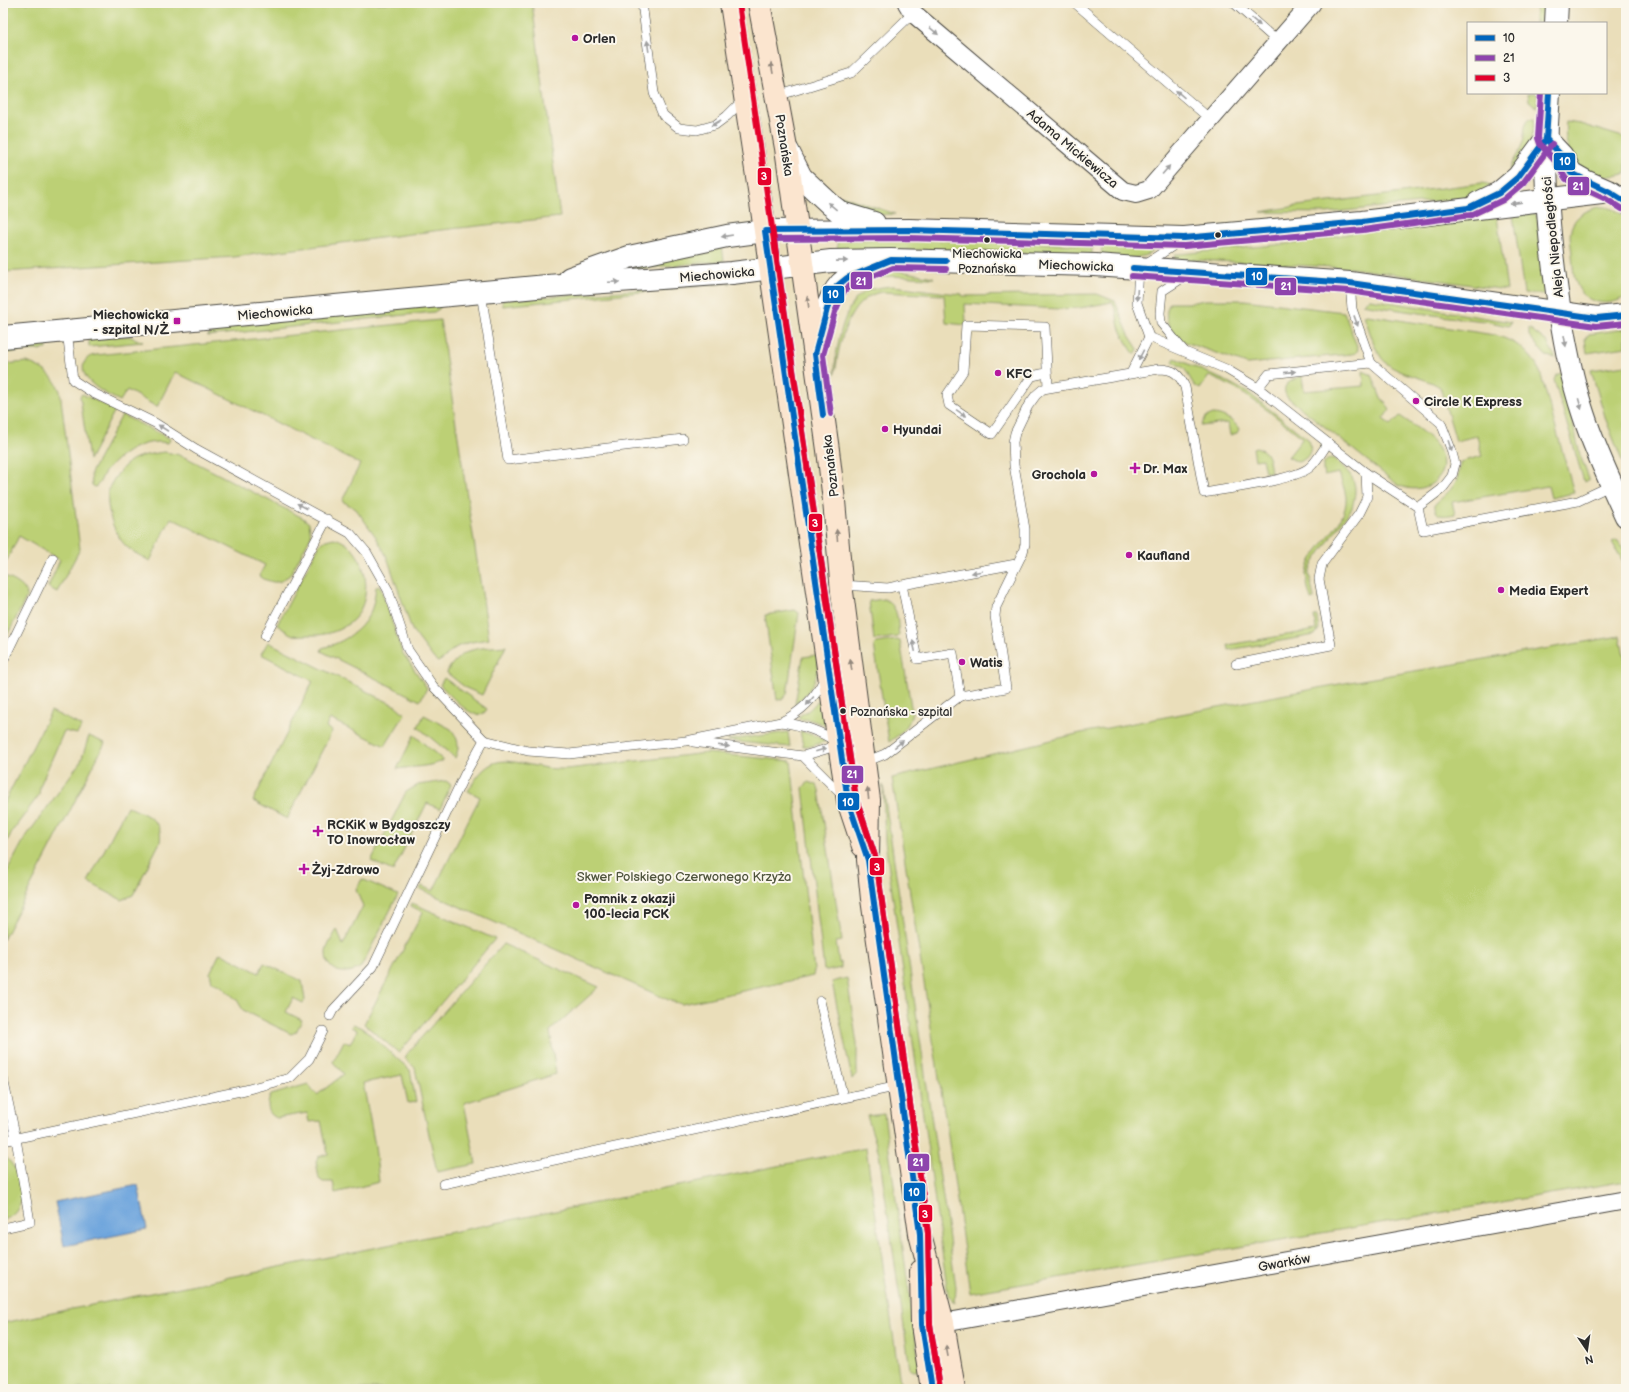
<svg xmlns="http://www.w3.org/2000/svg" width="1629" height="1392" viewBox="0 0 1629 1392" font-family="'Balsamiq Sans',sans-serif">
  <rect width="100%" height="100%" fill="#fbf7ec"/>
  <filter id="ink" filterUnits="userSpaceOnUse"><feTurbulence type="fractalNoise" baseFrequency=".025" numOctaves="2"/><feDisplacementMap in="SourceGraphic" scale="8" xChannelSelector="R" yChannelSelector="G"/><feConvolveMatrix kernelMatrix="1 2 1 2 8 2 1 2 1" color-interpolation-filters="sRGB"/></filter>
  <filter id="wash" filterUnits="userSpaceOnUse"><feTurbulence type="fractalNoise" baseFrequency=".012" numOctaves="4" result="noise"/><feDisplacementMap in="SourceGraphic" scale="16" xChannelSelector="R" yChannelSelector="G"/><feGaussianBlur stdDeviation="0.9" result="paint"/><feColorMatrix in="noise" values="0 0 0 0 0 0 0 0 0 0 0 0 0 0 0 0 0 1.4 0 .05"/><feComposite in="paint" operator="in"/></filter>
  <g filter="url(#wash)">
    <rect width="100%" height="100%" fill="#eadeba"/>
    <g fill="#bcd074" stroke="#747e50">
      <path d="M3 3H532L560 217 441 230 234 257 3 272Z"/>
      <path d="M1536 3H1546L1544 23H1535Z"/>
      <path d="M1528 93H1538L1537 107 1529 101Z"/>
      <path d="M1530 118H1535C1532 148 1529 150 1509 171 1512 161 1520 153 1523 142 1525 134 1523 123 1530 118Z"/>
      <path d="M1566 122 1580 124 1626 138V174C1618 175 1609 177 1601 176 1573 172 1563 147 1566 122Z"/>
      <path d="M1482 183 1488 184 1490 186 1470 198 1456 199 1326 213 1261 212 1297 206Z"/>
      <path d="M843 196 895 214 875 215 840 201Z"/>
      <path d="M1598 207C1609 206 1619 210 1626 219V296C1612 307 1586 305 1578 287 1573 277 1573 265 1572 254 1571 244 1568 233 1573 224 1578 214 1588 210 1598 207Z"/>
      <path d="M1533 213 1537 216 1546 290 1543 295 1524 293 1513 215Z"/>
      <path d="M1497 216 1507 290 1351 268 1177 259 1174 258 1175 254H1179L1307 242 1378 228Z"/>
      <path d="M902 239 1092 245V256L948 250H838L837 240Z"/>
      <path d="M722 245 724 261 622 270Z"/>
      <path d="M1102 246 1154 247V249C1146 262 1115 257 1101 256Z"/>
      <path d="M889 269 933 277 934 278C917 278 900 275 883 277 870 278 859 288 847 286Z"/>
      <path d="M730 283 503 306 502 300Z"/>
      <path d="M893 286C916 288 939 293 962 294V296L1097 294 1115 301 1129 335 1138 349 1135 355C1129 346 1123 338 1119 327 1117 318 1117 310 1112 302L1080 308 1059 309 965 304 966 325 946 323 944 295 881 292C847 299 839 344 835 374 834 355 843 309 858 297 868 288 881 287 893 286Z"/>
      <path d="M1370 299 1511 322 1509 326C1501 325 1493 322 1485 321 1443 317 1403 311 1362 304L1365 301Z"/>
      <path d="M1205 300H1244L1344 312 1358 349 1356 353 1352 354 1247 364 1185 342C1171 334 1161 318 1170 303H1189Z"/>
      <path d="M441 304 439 309 434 312 207 336 221 327Z"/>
      <path d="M1367 315 1494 335C1515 340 1531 352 1540 372L1574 493 1551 498 1548 486 1452 502 1455 514C1445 516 1434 518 1435 504 1451 490 1459 484 1460 462L1482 456 1477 436 1456 441 1440 387C1425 377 1400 375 1386 363 1374 352 1370 330 1364 316Z"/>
      <path d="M440 320 489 639C478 641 465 642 455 648 449 652 445 659 438 662L434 659 412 630 387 557 376 537 356 509 342 501 360 464 175 372 157 407 127 390 120 401C108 395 78 381 84 363 87 357 90 356 96 355Z"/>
      <path d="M1529 328 1547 342 1556 358 1546 356 1529 336Z"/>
      <path d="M1626 329V347L1587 353 1585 339 1589 334Z"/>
      <path d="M129 336 143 342 89 347V339Z"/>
      <path d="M46 342 47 349 3 353V346Z"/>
      <path d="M1175 358 1230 383 1250 394 1309 440C1313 450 1309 459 1298 462L1288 457 1303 438C1272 414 1246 391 1209 376L1200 389 1194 385 1184 368 1173 362Z"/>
      <path d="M27 362C44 369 52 373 60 391L80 549 57 592 48 587 60 560 19 536 7 560 3 564V364Z"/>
      <path d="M1626 365V471L1606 420 1591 370Z"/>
      <path d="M1363 371 1372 375 1380 396 1390 409 1383 419 1391 425 1400 416C1411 424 1434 438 1440 451 1452 479 1423 497 1398 485L1287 397C1279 384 1293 380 1302 376L1304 391 1364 386Z"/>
      <path d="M1561 373 1580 455 1589 479 1584 482 1554 380 1556 375Z"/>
      <path d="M82 394 115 410 89 460 80 396Z"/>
      <path d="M1213 414C1222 414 1235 421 1239 429L1237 433 1230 435 1228 423 1201 426 1206 417Z"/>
      <path d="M122 415 169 438 170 440 168 443C143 438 120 454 105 472 101 477 101 484 95 487L92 485 91 473Z"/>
      <path d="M1256 447C1269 451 1269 460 1271 472H1265L1262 459 1255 460 1253 448Z"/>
      <path d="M164 452 176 454 189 459 303 518 309 523 311 536 290 575 279 582H273L263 579 259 576 265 565 171 518 150 561C141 556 131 552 124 544 113 531 106 509 108 492 109 484 122 467 129 462 138 455 153 454 164 452Z"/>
      <path d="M1331 458 1334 459C1354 476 1359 482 1352 508L1313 563 1309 573 1314 599 1311 600C1309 592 1305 580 1307 572 1312 545 1348 527 1346 497 1345 489 1341 481 1339 473L1324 476C1322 468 1322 461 1331 458Z"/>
      <path d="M334 538C366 546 376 595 354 619 342 631 325 636 309 635 304 635 298 636 293 635 288 633 282 628 277 625L320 544 326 540Z"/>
      <path d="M1617 540 1626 552V567L1612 542Z"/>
      <path d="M3 575C13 581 25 584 27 596L3 644Z"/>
      <path d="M380 586 402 652 427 688 420 701 321 651 322 648C343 643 364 630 372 608 374 602 375 594 376 587Z"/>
      <path d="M884 599C899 606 897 619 899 635L897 637 874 640 869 601Z"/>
      <path d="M795 610 799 613 787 694 783 699 777 700 765 615Z"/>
      <path d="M1314 616H1317L1319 629 1315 635 1229 650 1228 645 1316 630Z"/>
      <path d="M1620 636 1626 665V1181L970 1293 948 1136 892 778 1081 733 1350 682Z"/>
      <path d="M897 640 900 641 912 712C910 727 900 734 889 742L874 645 876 643Z"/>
      <path d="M268 642 396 706 405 714 385 746 330 719 326 727 332 731 287 819 253 801 313 681 261 654Z"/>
      <path d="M506 646 482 695 466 688 447 673C449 665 461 654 469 651 480 647 495 647 506 646Z"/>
      <path d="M817 655C822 674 810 693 795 704L803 657Z"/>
      <path d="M444 678 487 709C477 728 449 693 440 685Z"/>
      <path d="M823 696 825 725 811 720 799 719V716L809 710Z"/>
      <path d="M51 711 82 726 77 734 64 731 40 786 39 795 13 830 3 849V805Z"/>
      <path d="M424 715 451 729C459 739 460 748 455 758L418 727Z"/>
      <path d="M800 731 819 737 826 741 812 746H803Z"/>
      <path d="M788 732 790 747 729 741 728 740Z"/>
      <path d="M414 735 443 760C435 767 408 767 397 769Z"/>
      <path d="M89 736 105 743 3 940V879L25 838 81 761Z"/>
      <path d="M707 753 791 761 814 971 813 976 682 1004 671 1001 420 889 422 886 433 891 480 797 468 791C491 752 502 760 541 767 549 769 558 769 566 769Z"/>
      <path d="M446 781 451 785 440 809 427 803 393 871 371 861 406 792 418 785Z"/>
      <path d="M808 782 817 785 819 790 842 941 836 942 839 963H841V968L827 971 824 970 803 788Z"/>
      <path d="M883 785 956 1287 955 1303 948 1295 885 841Z"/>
      <path d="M127 806C143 814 164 819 160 842L133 895 122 900 88 882Z"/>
      <path d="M362 879 398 895 361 967C347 976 326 974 326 953 326 946 334 936 337 929L343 945 363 906 356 890Z"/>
      <path d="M412 903 495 939 399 1053 364 1024 423 912 411 906Z"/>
      <path d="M503 944 599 987 550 1031 556 1074 464 1103 476 1164 437 1172 415 1068 405 1058 406 1055Z"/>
      <path d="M220 953 259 973 264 963 302 981 305 1000 303 1003 293 998 286 1012 302 1020 296 1032 291 1034 243 1010 237 1000 229 993 220 985 212 982 210 973Z"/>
      <path d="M847 978 857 1044V1073L852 1079 832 982Z"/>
      <path d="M353 1024 363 1028 410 1070 416 1102 408 1103 402 1075 363 1083 375 1146 379 1182 335 1193 333 1182H323L319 1179 316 1161 318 1157 328 1154 321 1121 309 1122 307 1113 277 1118C267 1114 266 1104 271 1095L308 1084 317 1095 344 1074 333 1062 344 1041 350 1044 357 1030 351 1027Z"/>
      <path d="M884 1114 920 1370 914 1371 910 1369 879 1153 867 1116Z"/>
      <path d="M866 1148 901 1389H3V1323Z"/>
      <path d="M3 1155C22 1168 32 1212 3 1220Z"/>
    </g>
    <path fill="#6ea5dd" stroke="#4c6884" d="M138 1185 147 1229 64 1246 55 1202Z"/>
  </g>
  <g filter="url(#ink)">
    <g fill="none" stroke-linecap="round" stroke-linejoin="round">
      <defs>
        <g id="service">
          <path d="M642 3 654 93 663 115 679 128 697 130 715 125 727 116 744 99"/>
          <path d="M1075 3 1210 119"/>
          <path d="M1234 3 1278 42"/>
          <path d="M777 96 851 73 913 13"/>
          <path d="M1179 242 1139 268 1137 303 1149 337 1226 369 1258 388 1366 473 1367 496 1365 502 1359 514 1322 564 1319 579 1331 645 1236 664"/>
          <path d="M1350 283 1352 309 1371 363 1441 423 1451 449 1455 464 1452 476 1442 489 1418 507"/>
          <path d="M481 293 508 460 683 439"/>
          <path d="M67 331 73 380 93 393 155 423 196 449 350 533 367 553 388 590 408 650 433 686 484 740 528 751 569 754 686 741 781 722C801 725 820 730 836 742"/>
          <path d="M1184 351 1161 323 1160 313 1162 291 1187 275"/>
          <path d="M1046 373 1032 376 992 434 949 405 947 395 963 371 966 325 1045 327 1048 387"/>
          <path d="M1131 373 1149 337"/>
          <path d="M1258 388 1269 374 1371 363"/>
          <path d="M1366 473 1418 507 1423 530 1578 501 1612 485"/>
          <path d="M842 585 888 588 902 585 917 659 953 653 960 696 885 754 865 762"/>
          <path d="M902 585 1016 564"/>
          <path d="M265 636 327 519"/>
          <path d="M3 661 53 558"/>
          <path d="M960 696 1006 688 995 616 996 607 1023 552 1025 544V529L1014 465 1013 442 1015 433 1028 406 1036 395 1043 389 1159 369C1174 369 1179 374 1185 387L1204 493C1224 489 1297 480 1310 467 1317 461 1323 450 1328 443"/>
          <path d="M781 722C801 712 815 699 824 679"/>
          <path d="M693 742 803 756 843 796"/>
          <path d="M803 756 823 750 840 744"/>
          <path d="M820 1001 843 1097"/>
          <path d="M330 1016 333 1010 373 967 465 774 484 740"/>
          <path d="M3 1078 16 1139 30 1222 3 1228"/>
          <path d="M3 1141 245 1090 290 1078 309 1059 323 1031"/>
          <path d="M443 1184 899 1086"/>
        </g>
        <g id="minor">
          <path d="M907 3 913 13 1123 191 1136 194 1149 190 1312 3"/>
          <path d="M943 1323 1626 1200"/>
        </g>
        <g id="tertiary">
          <path d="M1556 23 1557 3"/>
          <path d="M1549 93C1543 163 1547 223 1557 292 1563 334 1570 375 1584 416 1595 450 1611 483 1626 516"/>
          <path d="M1546 139 1562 156 1571 173 1585 181 1610 192 1626 202"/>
          <path d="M788 151 801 177 831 205 841 213 874 223"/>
          <path d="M1478 203 1499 193 1518 177 1546 139"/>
          <path d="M570 278 629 257 727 236 765 231 909 230 1184 238 1362 222 1610 192"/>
          <path d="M3 337 547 286 732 273 831 261 891 260 1095 265 1350 283 1597 318 1626 315"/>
          <path d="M815 354C821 331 826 293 846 279 856 272 869 269 880 264"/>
        </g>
        <g id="secondary">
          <path d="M731 3 761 203 839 744 848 801 863 846"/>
          <path d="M759 3 786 148 828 450 834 501 842 592 869 800 868 860 872 899 920 1234 943 1323 954 1389"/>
          <path d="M921 1271 922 1325 932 1389"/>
        </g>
      </defs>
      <use href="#service" stroke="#484640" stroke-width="10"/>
      <use href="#minor" stroke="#484640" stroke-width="20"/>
      <use href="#tertiary" stroke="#484640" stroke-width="24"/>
      <use href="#secondary" stroke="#484640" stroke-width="24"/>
      <use href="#service" stroke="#fff" stroke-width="9"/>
      <use href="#minor" stroke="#fff" stroke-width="18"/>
      <use href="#tertiary" stroke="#fff" stroke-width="22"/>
      <use href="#secondary" stroke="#fbe5cf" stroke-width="22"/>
      <defs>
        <g id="bus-1">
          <path d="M1549 93 1546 139 1562 156 1571 173 1610 192 1626 202"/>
          <path d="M1133 268 1350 283 1597 318 1626 315"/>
          <path d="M823 415 815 354 827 309 837 286 847 278 891 260 946 261"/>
          <path d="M932 1389 922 1325 920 1234 868 860 848 801 765 231 909 230 1184 238 1362 222 1468 208 1499 193 1518 177 1546 139"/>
        </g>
        <g id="bus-2">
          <path d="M1541 93 1538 138 1540 144 1555 161 1566 179 1582 188 1606 199 1622 209"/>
          <path d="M1132 276 1349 291 1596 326 1626 323"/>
          <path d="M831 414 823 355 835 312 844 291 851 285 893 268 946 269"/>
          <path d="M940 1388 930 1324 928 1233 876 859 856 799 774 239 909 238 1184 246 1363 230 1471 215 1503 200 1523 183 1552 144"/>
        </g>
        <path id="bus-3" d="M739 3 856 799 876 859 928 1233 930 1324 940 1388"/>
      </defs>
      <use href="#bus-1" stroke="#fbf7ec" stroke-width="9"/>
      <use href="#bus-2" stroke="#fbf7ec" stroke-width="9"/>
      <use href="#bus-3" stroke="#fbf7ec" stroke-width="9"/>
      <use href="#bus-1" stroke="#0065bd" stroke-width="6"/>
      <use href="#bus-2" stroke="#8e44ad" stroke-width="6"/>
      <use href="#bus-3" stroke="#e4002b" stroke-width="6"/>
    </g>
    <defs><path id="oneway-solid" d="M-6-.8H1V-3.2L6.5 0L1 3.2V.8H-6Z"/></defs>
    <g fill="#a0a0a0">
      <use href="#oneway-solid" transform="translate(1256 22) rotate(41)"/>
      <use href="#oneway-solid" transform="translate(934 31) rotate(40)"/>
      <use href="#oneway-solid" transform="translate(648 46) rotate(-98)"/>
      <use href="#oneway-solid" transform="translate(1180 94) rotate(-139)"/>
      <use href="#oneway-solid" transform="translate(716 123) rotate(150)"/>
      <use href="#oneway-solid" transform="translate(1166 170) rotate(-49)"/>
      <use href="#oneway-solid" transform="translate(1516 203) rotate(173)"/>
      <use href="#oneway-solid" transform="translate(832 206) rotate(-141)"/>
      <use href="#oneway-solid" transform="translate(727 236) rotate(171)"/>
      <use href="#oneway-solid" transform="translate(842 261) rotate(-1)"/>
      <use href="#oneway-solid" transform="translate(614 282) rotate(-3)"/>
      <use href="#oneway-solid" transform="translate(1137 295) rotate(94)"/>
      <use href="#oneway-solid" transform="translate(1356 321) rotate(70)"/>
      <use href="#oneway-solid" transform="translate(1565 341) rotate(80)"/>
      <use href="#oneway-solid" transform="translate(1141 355) rotate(117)"/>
      <use href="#oneway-solid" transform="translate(1290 372) rotate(-6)"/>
      <use href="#oneway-solid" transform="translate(1580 404) rotate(74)"/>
      <use href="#oneway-solid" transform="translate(961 413) rotate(34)"/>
      <use href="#oneway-solid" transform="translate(163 428) rotate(-147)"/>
      <use href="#oneway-solid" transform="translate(1450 446) rotate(71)"/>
      <use href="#oneway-solid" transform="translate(302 506) rotate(-152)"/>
      <use href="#oneway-solid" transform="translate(977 572) rotate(170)"/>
      <use href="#oneway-solid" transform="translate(914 646) rotate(-103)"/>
      <use href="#oneway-solid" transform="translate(810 701) rotate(130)"/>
      <use href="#oneway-solid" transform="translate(899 744) rotate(-38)"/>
      <use href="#oneway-solid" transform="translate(724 746) rotate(7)"/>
      <use href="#oneway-solid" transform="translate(821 750) rotate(-18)"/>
    </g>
    <g fill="#93887d">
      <use href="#oneway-solid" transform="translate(772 68) rotate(-100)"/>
      <use href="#oneway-solid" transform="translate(808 302) rotate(-98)"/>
      <use href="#oneway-solid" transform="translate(837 535) rotate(-95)"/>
      <use href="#oneway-solid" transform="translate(851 665) rotate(-98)"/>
      <use href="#oneway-solid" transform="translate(868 793) rotate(-96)"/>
      <use href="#oneway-solid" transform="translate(947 1351) rotate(-100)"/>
    </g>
  </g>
  <g fill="#b5179e" stroke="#fbf7ec" stroke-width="1.5">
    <circle cx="575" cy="38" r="4"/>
    <rect x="173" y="317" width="8" height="8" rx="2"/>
    <circle cx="998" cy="373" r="4"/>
    <circle cx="1416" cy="401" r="4"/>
    <circle cx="885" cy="429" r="4"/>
    <path d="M1133 462h4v4h4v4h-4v4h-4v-4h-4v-4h4z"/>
    <circle cx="1094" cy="474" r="4"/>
    <circle cx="1129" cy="555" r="4"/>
    <circle cx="1501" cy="590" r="4"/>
    <circle cx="962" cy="662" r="4"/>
    <path d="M316 825h4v4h4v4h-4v4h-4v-4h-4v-4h4z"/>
    <path d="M302 863h4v4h4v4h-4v4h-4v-4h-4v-4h4z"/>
    <circle cx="576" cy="905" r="4"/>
  </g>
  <g fill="#2b2b2b" stroke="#fbf7ec" stroke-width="1.5">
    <circle cx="1218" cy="235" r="3.5"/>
    <circle cx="987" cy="240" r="3.5"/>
    <circle cx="843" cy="711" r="3.5"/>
  </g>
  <g text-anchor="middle" stroke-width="4" stroke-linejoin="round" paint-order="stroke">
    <g font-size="12" fill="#2b2b2b" stroke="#fbf7ec">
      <text x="987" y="258">Miechowicka<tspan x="987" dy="15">Poznańska</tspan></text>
      <text x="850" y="716" text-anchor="start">Poznańska - szpital</text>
    </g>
    <g font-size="13" font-weight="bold" fill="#2b2b2b" stroke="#fbf7ec" text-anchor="start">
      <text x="583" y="43">Orlen</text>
      <text x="169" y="319" text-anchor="end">Miechowicka<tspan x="169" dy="15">- szpital N/Ż</tspan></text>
      <text x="1006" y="378">KFC</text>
      <text x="1424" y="406">Circle K Express</text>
      <text x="893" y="434">Hyundai</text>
      <text x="1143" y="473">Dr. Max</text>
      <text x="1086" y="479" text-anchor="end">Grochola</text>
      <text x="1137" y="560">Kaufland</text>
      <text x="1509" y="595">Media Expert</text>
      <text x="970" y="667">Watis</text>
      <text x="327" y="829">RCKiK w Bydgoszczy<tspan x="327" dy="15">TO Inowrocław</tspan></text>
      <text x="312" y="874">Żyj-Zdrowo</text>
      <text x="584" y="903">Pomnik z okazji<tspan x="584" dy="15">100-lecia PCK</tspan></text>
    </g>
    <g font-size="13" fill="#2b2b2b" stroke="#fbf7ec">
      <text transform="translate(785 145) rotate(81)" y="5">Poznańska</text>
      <text transform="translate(1073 148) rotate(40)" y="5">Adama Mickiewicza</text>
      <text transform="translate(1552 237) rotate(-96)" y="5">Aleja Niepodległości</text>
      <text transform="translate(1076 265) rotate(2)" y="5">Miechowicka</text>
      <text transform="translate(717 274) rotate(-5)" y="5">Miechowicka</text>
      <text transform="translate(275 312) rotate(-5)" y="5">Miechowicka</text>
      <text transform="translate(830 466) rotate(-97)" y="5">Poznańska</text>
      <text transform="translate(1284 1262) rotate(-10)" y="5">Gwarków</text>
    </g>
    <g font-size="13" fill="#4f543d" stroke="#fbf7ec">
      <text x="684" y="881">Skwer Polskiego Czerwonego Krzyża</text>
    </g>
  </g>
  <g stroke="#fbf7ec" stroke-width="1.5">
    <rect x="1553" y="152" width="23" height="19" rx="4" fill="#0065bd"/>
    <rect x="757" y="167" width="15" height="19" rx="4" fill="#e4002b"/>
    <rect x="1567" y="176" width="23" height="20" rx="4" fill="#8e44ad"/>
    <rect x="1245" y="267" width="23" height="19" rx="4" fill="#0065bd"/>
    <rect x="850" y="271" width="23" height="19" rx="4" fill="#8e44ad"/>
    <rect x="1274" y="277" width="23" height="19" rx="4" fill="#8e44ad"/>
    <rect x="822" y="285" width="23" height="19" rx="4" fill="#0065bd"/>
    <rect x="808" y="513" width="15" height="19" rx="4" fill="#e4002b"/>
    <rect x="841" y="765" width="23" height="19" rx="4" fill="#8e44ad"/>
    <rect x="837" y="792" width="23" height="19" rx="4" fill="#0065bd"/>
    <rect x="869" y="857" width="16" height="19" rx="4" fill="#e4002b"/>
    <rect x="907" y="1153" width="23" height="19" rx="4" fill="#8e44ad"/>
    <rect x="903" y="1182" width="23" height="20" rx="4" fill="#0065bd"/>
    <rect x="918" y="1204" width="15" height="19" rx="4" fill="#e4002b"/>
  </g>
  <g font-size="11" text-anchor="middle" font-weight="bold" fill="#fff">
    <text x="1565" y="165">10</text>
    <text x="764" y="180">3</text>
    <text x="1578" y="190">21</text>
    <text x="1257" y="280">10</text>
    <text x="861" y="285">21</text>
    <text x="1286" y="290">21</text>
    <text x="833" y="298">10</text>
    <text x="815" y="527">3</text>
    <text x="852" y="778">21</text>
    <text x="848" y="806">10</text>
    <text x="877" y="871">3</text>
    <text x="918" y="1166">21</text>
    <text x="914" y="1196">10</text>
    <text x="925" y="1218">3</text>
  </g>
  <rect width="1629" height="1392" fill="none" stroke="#fbf7ec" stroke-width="16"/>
  <rect x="1467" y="22" width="140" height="72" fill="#fbf7ec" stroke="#a8a59f"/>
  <rect x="1475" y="35" width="20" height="6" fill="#0065bd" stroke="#a8a59f"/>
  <text x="1503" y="42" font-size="12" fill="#2b2b2b">10</text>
  <rect x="1475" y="55" width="20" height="6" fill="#8e44ad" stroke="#a8a59f"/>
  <text x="1503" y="62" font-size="12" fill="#2b2b2b">21</text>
  <rect x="1475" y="75" width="20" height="6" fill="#e4002b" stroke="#a8a59f"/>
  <text x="1503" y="82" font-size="12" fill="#2b2b2b">3</text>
  <g transform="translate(1587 1350) rotate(167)" stroke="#fbf7ec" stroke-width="3" paint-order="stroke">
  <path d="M0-3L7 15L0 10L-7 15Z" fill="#2b2b2b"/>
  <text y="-6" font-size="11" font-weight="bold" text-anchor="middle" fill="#2b2b2b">N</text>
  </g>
</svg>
